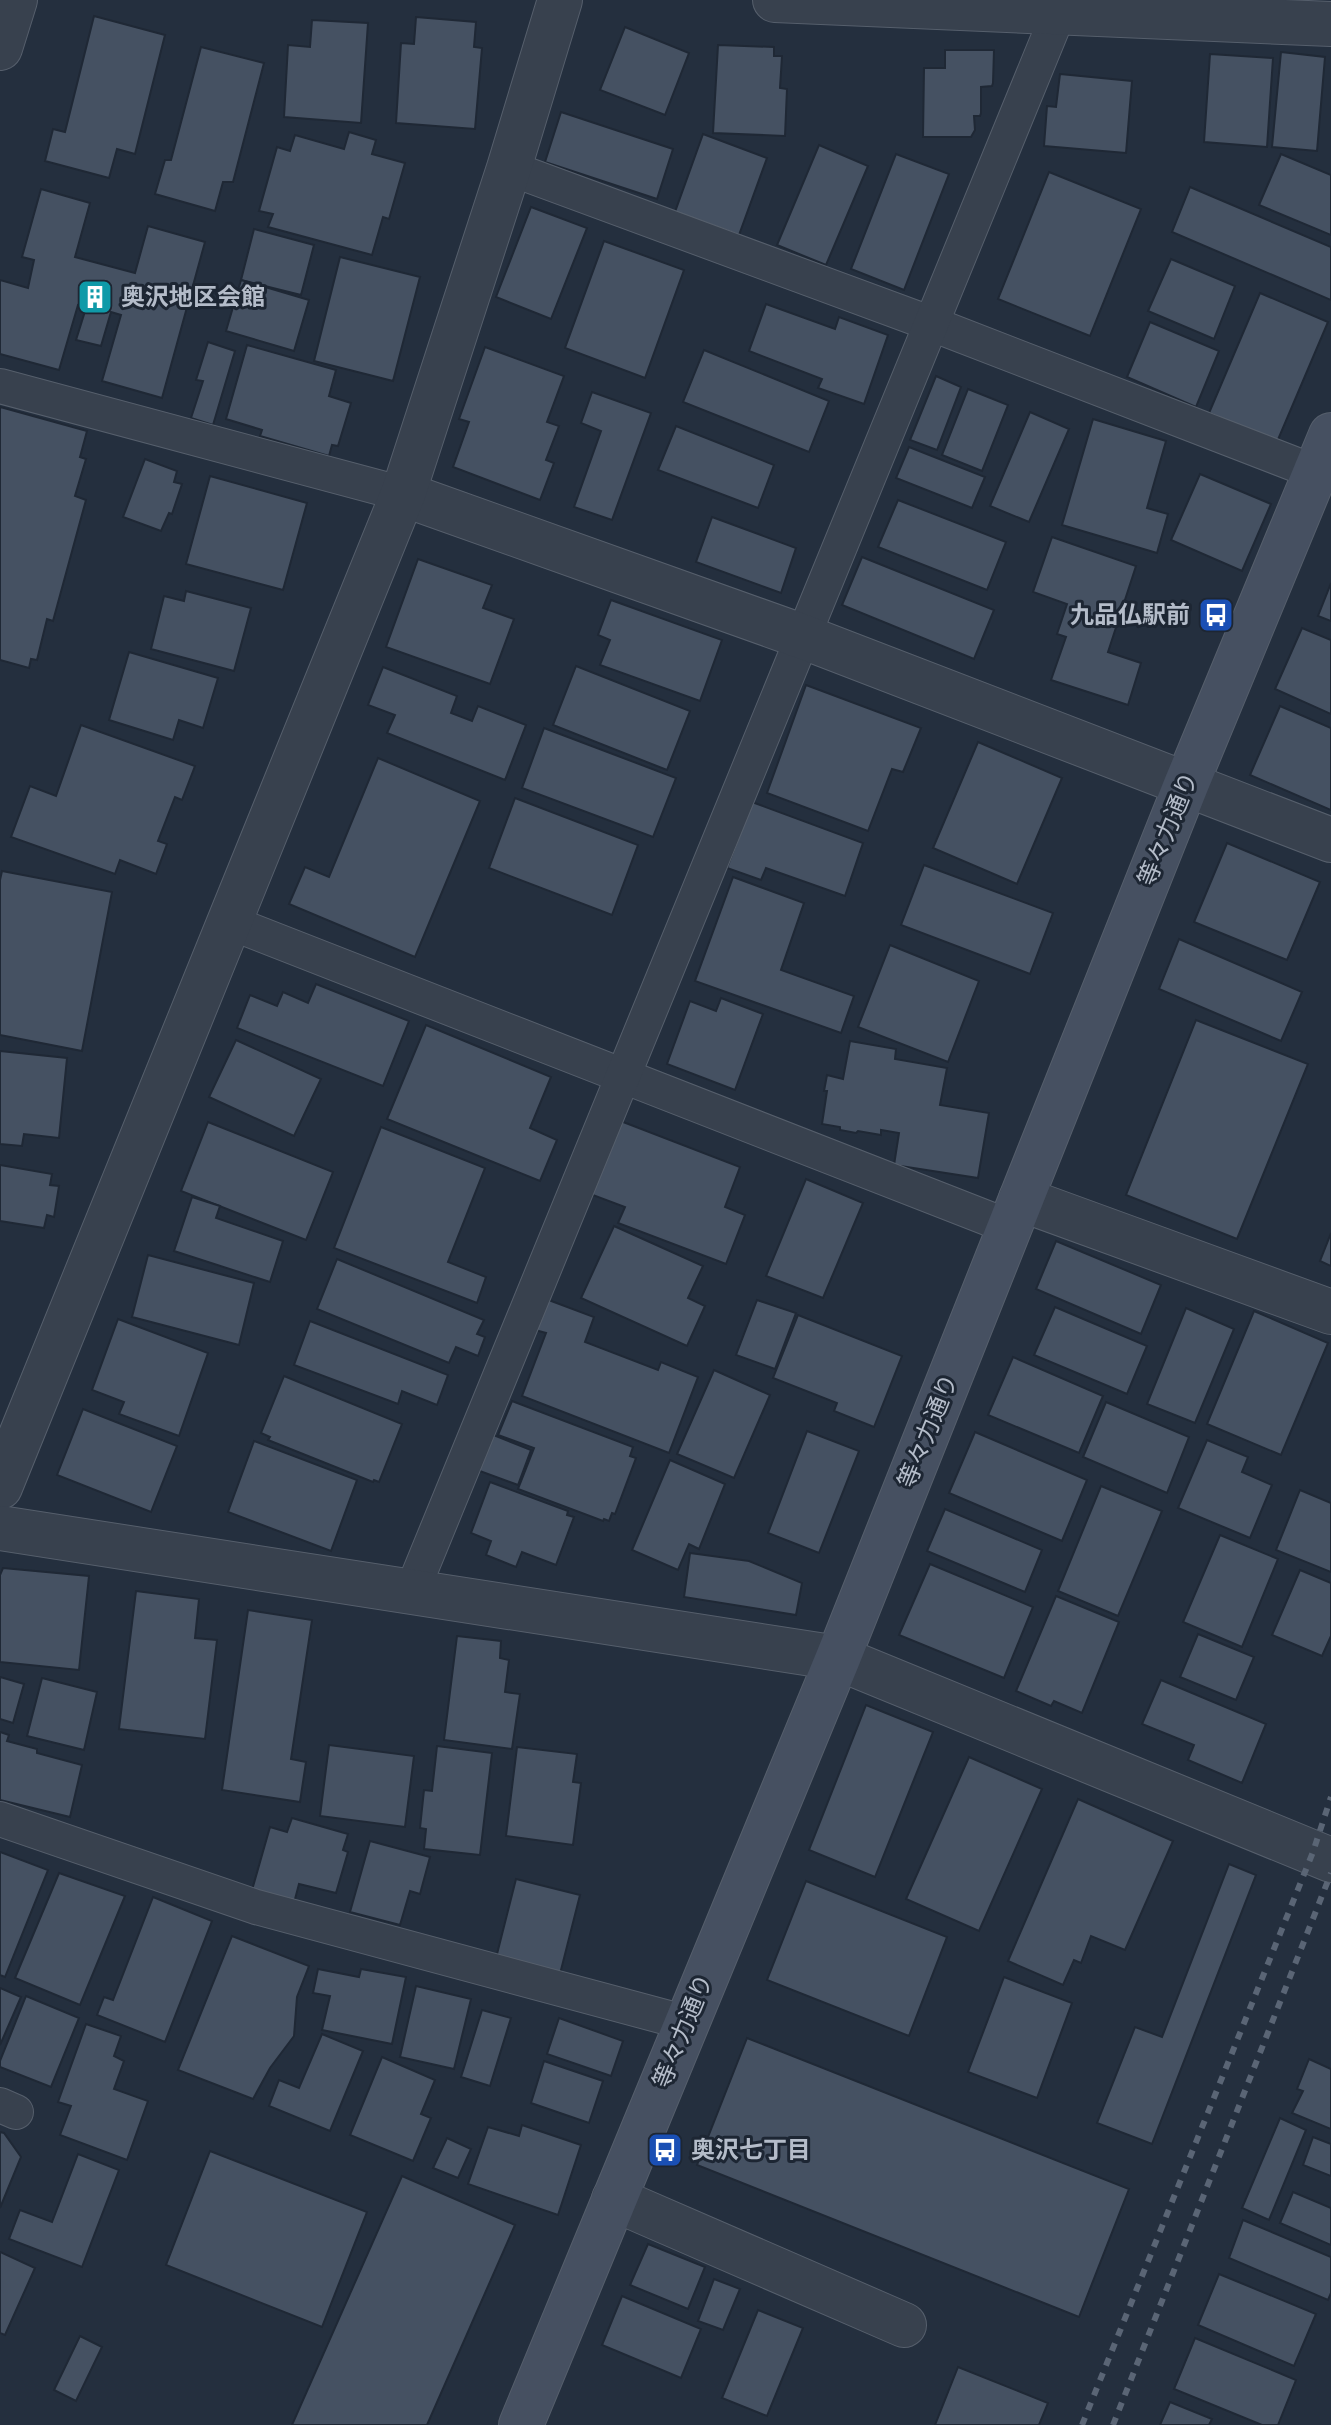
<svg xmlns="http://www.w3.org/2000/svg" width="1331" height="2425" viewBox="0 0 1331 2425" font-family="'Exo 2','Noto Sans JP',sans-serif">
  <rect width="100%" height="100%" fill="#242f3e"/>
  <g fill="#455162" stroke="#1f2835" stroke-width="2">
    <path d="M94 16 165 35 135 154 117 149 109 178 45 161 53 129 65 132Z"/>
    <path d="M416 17 476 22 474 47 482 48 475 129 396 123 401 43 414 44Z"/>
    <path d="M312 20 368 23 361 123 284 117 288 45 310 47Z"/>
    <path d="M625 27 689 53 665 115 600 90Z"/>
    <path d="M718 45 774 47V56H782L780 88 787 89 785 136 713 133Z"/>
    <path d="M201 47 264 63 233 182H223L215 211 155 194 165 160H171Z"/>
    <path d="M945 50H994L993 83 992 86 981 87V113L980 116H974L975 130 971 137H923L924 68H945Z"/>
    <path d="M1281 52 1325 57 1317 151 1272 147Z"/>
    <path d="M1210 54 1273 58 1267 147 1204 142Z"/>
    <path d="M1060 74 1132 81 1126 153 1044 146 1047 106 1056 107Z"/>
    <path d="M561 112 673 149 657 199 545 162Z"/>
    <path d="M349 132 376 140 372 154 405 163 389 219 383 217 372 255 268 227 273 214 259 211 277 147 290 151 295 135 344 149Z"/>
    <path d="M703 134 767 158 739 235 675 212Z"/>
    <path d="M819 145 868 166 826 265 777 245Z"/>
    <path d="M896 154 949 174 904 290 851 269Z"/>
    <path d="M1281 154 1331 175V235L1259 205Z"/>
    <path d="M1049 172 1141 209 1090 336 998 299Z"/>
    <path d="M1190 187 1331 247V300L1172 232Z"/>
    <path d="M41 189 90 203 75 257 135 273 148 226 205 242 162 398 102 381 121 315 111 312 101 346 76 340 86 308 78 305 59 370 0 354V280L28 288 34 260 22 257Z"/>
    <path d="M531 207 587 228 551 319 496 297Z"/>
    <path d="M254 229 314 245 301 295 241 280Z"/>
    <path d="M604 241 684 270 645 378 565 348Z"/>
    <path d="M340 257 420 277 393 381 314 361Z"/>
    <path d="M1171 259 1235 286 1214 339 1148 311Z"/>
    <path d="M241 280 309 300 294 351 226 331Z"/>
    <path d="M1260 293 1328 322 1277 442 1209 413Z"/>
    <path d="M766 304 835 329 839 317 888 335 864 404 818 388 822 379 749 351Z"/>
    <path d="M1150 322 1219 351 1196 407 1127 377Z"/>
    <path d="M208 342 235 351 213 425 191 418 203 381 196 380Z"/>
    <path d="M247 345 336 370 329 396 351 403 338 446 332 445 329 456 260 436 262 430 226 419Z"/>
    <path d="M485 347 564 376 547 422 559 426 546 460 554 463 540 500 453 467 469 422 459 419Z"/>
    <path d="M704 350 829 401 809 452 683 402Z"/>
    <path d="M936 376 961 387 937 450 910 440Z"/>
    <path d="M968 389 1008 405 982 471 942 455Z"/>
    <path d="M592 392 651 413 612 520 574 507 601 431 581 423Z"/>
    <path d="M0 407 87 431 80 457 86 459 75 496 86 500 53 621 47 619 37 660 31 659 29 668 0 660Z"/>
    <path d="M1030 412 1069 429 1029 522 990 506Z"/>
    <path d="M1093 419 1166 441 1147 508 1168 514 1157 553 1062 525Z"/>
    <path d="M676 426 774 465 758 508 658 470Z"/>
    <path d="M909 447 985 477 972 508 896 478Z"/>
    <path d="M145 459 177 471 174 482 182 484 172 514 169 513 161 531 123 517Z"/>
    <path d="M1200 474 1271 504 1242 571 1171 540Z"/>
    <path d="M210 476 307 503 283 590 186 564Z"/>
    <path d="M898 500 1006 542 987 590 878 547Z"/>
    <path d="M712 517 796 548 781 593 696 562Z"/>
    <path d="M1052 537 1136 566 1108 652 1141 663 1128 705 1051 680 1066 637 1057 634 1067 604 1033 592Z"/>
    <path d="M862 557 994 610 974 659 842 605Z"/>
    <path d="M418 559 492 585 483 608 514 619 490 684 386 647Z"/>
    <path d="M1331 583V621L1318 616Z"/>
    <path d="M186 591 251 608 234 671 151 649 164 596 184 601Z"/>
    <path d="M611 600 722 640 700 701 600 665 610 640 598 635Z"/>
    <path d="M1302 628 1331 640V714L1275 689Z"/>
    <path d="M129 652 218 678 203 728 179 720 173 740 109 720Z"/>
    <path d="M576 666 690 711 667 770 553 725Z"/>
    <path d="M383 667 457 696 451 713 472 721 478 706 526 725 505 780 387 733 395 715 368 705Z"/>
    <path d="M806 685 921 728 903 772 892 769 868 831 767 793Z"/>
    <path d="M1280 706 1331 728V810L1250 775Z"/>
    <path d="M81 725 195 766 182 800 175 797 158 841 167 844 156 874 120 860 115 874 11 837 30 786 56 796Z"/>
    <path d="M544 728 676 778 653 837 522 788Z"/>
    <path d="M978 742 1062 778 1017 884 933 848Z"/>
    <path d="M378 758 480 801 415 957 289 904 305 867 329 877Z"/>
    <path d="M515 798 638 845 612 915 489 868Z"/>
    <path d="M752 802 863 843 845 896 766 868 761 880 727 868Z"/>
    <path d="M1227 843 1320 882 1287 960 1194 922Z"/>
    <path d="M924 865 1053 913 1030 974 901 925Z"/>
    <path d="M2 871 112 892 82 1051 0 1035V880Z"/>
    <path d="M733 877 804 903 781 970 854 996 841 1033 695 981Z"/>
    <path d="M1179 939 1302 992 1281 1041 1159 989Z"/>
    <path d="M890 945 979 981 948 1062 858 1027Z"/>
    <path d="M316 984 409 1021 383 1086 237 1028 250 995 277 1006 283 992 308 1003Z"/>
    <path d="M721 998 763 1014 735 1090 667 1064 690 1001 716 1011Z"/>
    <path d="M1196 1020 1308 1064 1237 1239 1126 1195Z"/>
    <path d="M426 1025 551 1077 530 1128 557 1140 540 1181 387 1119Z"/>
    <path d="M236 1040 321 1079 294 1136 209 1097Z"/>
    <path d="M850 1041 896 1049 895 1059 947 1068 940 1105 989 1113 978 1178 894 1165 899 1133 881 1130V1135L858 1131 856 1133 840 1130V1127L822 1124 827 1091H824L827 1075 843 1079Z"/>
    <path d="M0 1051 67 1058 59 1138 24 1134 22 1146 0 1144Z"/>
    <path d="M618 1120 740 1167 725 1207 745 1215 726 1264 618 1223 625 1207 590 1194Z"/>
    <path d="M208 1122 333 1172 306 1240 181 1191Z"/>
    <path d="M381 1127 485 1168 448 1262 486 1277 477 1303 334 1248Z"/>
    <path d="M0 1165 52 1174 50 1185 59 1186 54 1217 47 1215 44 1228 0 1221Z"/>
    <path d="M806 1179 863 1203 823 1298 766 1276Z"/>
    <path d="M192 1197 220 1206 216 1218 283 1241 270 1282 174 1251Z"/>
    <path d="M614 1226 703 1266 688 1298 705 1306 687 1346 581 1298Z"/>
    <path d="M1331 1233V1266L1320 1261Z"/>
    <path d="M1056 1241 1161 1285 1141 1334 1036 1289Z"/>
    <path d="M148 1255 254 1283 239 1345 132 1317Z"/>
    <path d="M337 1259 484 1320 477 1334 485 1337 478 1356 456 1347 449 1363 317 1309Z"/>
    <path d="M546 1299 594 1317 585 1342 658 1370 661 1362 698 1377 669 1453 522 1396 546 1333 535 1330Z"/>
    <path d="M757 1300 796 1313 775 1369 736 1355Z"/>
    <path d="M1055 1307 1147 1346 1127 1394 1034 1355Z"/>
    <path d="M1186 1308 1234 1329 1195 1423 1147 1404Z"/>
    <path d="M1254 1311 1328 1343 1281 1455 1207 1424Z"/>
    <path d="M798 1315 902 1356 874 1427 834 1411 837 1403 773 1378Z"/>
    <path d="M118 1319 208 1353 179 1436 119 1414 124 1402 92 1390Z"/>
    <path d="M310 1321 448 1375 437 1405 402 1391 398 1404 294 1365Z"/>
    <path d="M1013 1357 1103 1396 1079 1453 988 1415Z"/>
    <path d="M714 1370 770 1395 734 1478 677 1454Z"/>
    <path d="M284 1376 402 1424 379 1482 374 1480 373 1482 268 1440 270 1437 261 1433Z"/>
    <path d="M512 1401 633 1447 630 1456 636 1458 615 1514 612 1513 609 1521 604 1519 603 1521 518 1489 534 1448 498 1435Z"/>
    <path d="M1106 1402 1189 1437 1167 1493 1083 1457Z"/>
    <path d="M83 1409 177 1446 151 1512 57 1475Z"/>
    <path d="M807 1431 859 1451 819 1553 768 1533Z"/>
    <path d="M975 1432 1087 1480 1062 1541 949 1493Z"/>
    <path d="M491 1434 531 1450 518 1485 477 1470Z"/>
    <path d="M1207 1440 1248 1457 1242 1472 1272 1485 1250 1538 1178 1508Z"/>
    <path d="M254 1441 357 1480 331 1551 228 1512Z"/>
    <path d="M670 1460 725 1484 699 1549 689 1544 678 1570 632 1550Z"/>
    <path d="M490 1482 568 1511 567 1515 574 1517 556 1565 522 1552 516 1567 486 1555 491 1541 471 1533Z"/>
    <path d="M1101 1486 1162 1511 1118 1616 1058 1591Z"/>
    <path d="M1300 1490 1331 1503V1572L1276 1550Z"/>
    <path d="M945 1509 1042 1550 1025 1592 927 1551Z"/>
    <path d="M1220 1535 1278 1559 1242 1647 1183 1622Z"/>
    <path d="M690 1553 749 1561 802 1583 796 1615 684 1597Z"/>
    <path d="M930 1564 1033 1607 1004 1678 899 1635Z"/>
    <path d="M3 1568 89 1576 79 1670 0 1662V1575Z"/>
    <path d="M1300 1570 1331 1583V1636L1322 1656 1272 1635Z"/>
    <path d="M136 1591 199 1599 195 1638 217 1640 205 1739 119 1729Z"/>
    <path d="M1056 1596 1119 1622 1082 1713 1054 1701 1051 1706 1016 1691Z"/>
    <path d="M248 1610 312 1620 291 1759 306 1762 300 1802 222 1790Z"/>
    <path d="M1198 1634 1254 1657 1236 1700 1180 1677Z"/>
    <path d="M457 1636 501 1641 500 1658 509 1660 505 1692 520 1694 512 1749 444 1740Z"/>
    <path d="M0 1677 24 1684 13 1723 0 1719Z"/>
    <path d="M42 1678 97 1692 84 1750 27 1736Z"/>
    <path d="M1161 1680 1266 1724 1242 1783 1188 1760 1194 1745 1142 1724Z"/>
    <path d="M866 1705 933 1732 875 1877 809 1850Z"/>
    <path d="M0 1732 9 1735 7 1741 37 1749V1753L82 1765 70 1817 0 1800Z"/>
    <path d="M329 1745 414 1756 405 1827 320 1816Z"/>
    <path d="M437 1746 492 1753 480 1855 424 1849 426 1829 420 1828 424 1790 432 1791Z"/>
    <path d="M517 1747 577 1754 573 1782 581 1783 573 1845 506 1836Z"/>
    <path d="M969 1757 1042 1789 979 1931 906 1899Z"/>
    <path d="M1078 1799 1173 1841 1125 1950 1091 1936 1081 1963 1074 1960 1063 1985 1008 1961Z"/>
    <path d="M292 1818 348 1834 343 1850 348 1852 336 1893 299 1884 294 1903 252 1890 270 1827 287 1832Z"/>
    <path d="M370 1841 430 1857 420 1894 410 1891 400 1925 350 1912Z"/>
    <path d="M0 1852 48 1870 5 1977 0 1975Z"/>
    <path d="M1229 1864 1256 1875 1152 2144 1097 2123 1135 2027 1162 2037Z"/>
    <path d="M59 1873 125 1896 80 2005 15 1978Z"/>
    <path d="M516 1879 580 1895 560 1974 496 1958Z"/>
    <path d="M806 1881 947 1937 909 2036 767 1980Z"/>
    <path d="M153 1897 212 1921 165 2042 97 2015 104 1997 113 2000Z"/>
    <path d="M232 1936 309 1966 297 1997 294 2036 270 2068 253 2099 178 2070Z"/>
    <path d="M318 1969 359 1977 361 1969 406 1977 392 2044 322 2030 330 1996 313 1993Z"/>
    <path d="M1004 1977 1072 2003 1037 2098 968 2072Z"/>
    <path d="M416 1986 471 1999 454 2069 400 2057Z"/>
    <path d="M0 1988 21 1997 0 2045Z"/>
    <path d="M26 1996 79 2018 51 2087 0 2067V2061Z"/>
    <path d="M482 2010 511 2018 490 2086 461 2077Z"/>
    <path d="M559 2018 623 2041 611 2076 547 2054Z"/>
    <path d="M86 2024 121 2036 114 2056 124 2061 114 2089 148 2101 127 2160 60 2135 71 2106 58 2102Z"/>
    <path d="M322 2034 363 2051 330 2131 269 2106 279 2080 299 2088Z"/>
    <path d="M747 2038 1129 2189 1079 2317 697 2165Z"/>
    <path d="M382 2057 435 2080 421 2114 431 2118 413 2161 350 2135Z"/>
    <path d="M1309 2059 1331 2069V2129L1292 2113 1303 2091 1297 2089Z"/>
    <path d="M544 2061 603 2081 589 2123 531 2103Z"/>
    <path d="M1280 2118 1306 2130 1269 2220 1242 2208Z"/>
    <path d="M522 2125 581 2145 558 2215 468 2184 488 2127 519 2136Z"/>
    <path d="M0 2132 4 2133 21 2157 0 2208Z"/>
    <path d="M1313 2137 1331 2144V2176L1303 2165Z"/>
    <path d="M447 2138 471 2149 458 2178 433 2168Z"/>
    <path d="M210 2151 367 2212 322 2327 166 2265Z"/>
    <path d="M78 2154 119 2170 82 2267 9 2239 20 2210 52 2222Z"/>
    <path d="M402 2176 515 2225 427 2425H292Z"/>
    <path d="M1293 2192 1331 2208V2245L1280 2223Z"/>
    <path d="M1243 2220 1331 2257V2293L1328 2300 1229 2258Z"/>
    <path d="M648 2244 705 2267 688 2309 630 2285Z"/>
    <path d="M0 2252 35 2268 5 2335 0 2333Z"/>
    <path d="M1219 2274 1316 2314 1294 2366 1198 2325Z"/>
    <path d="M714 2279 740 2289 723 2330 698 2321Z"/>
    <path d="M622 2296 701 2329 681 2378 602 2345Z"/>
    <path d="M758 2310 803 2328 767 2416 722 2398Z"/>
    <path d="M80 2336 102 2347 76 2401 54 2390Z"/>
    <path d="M1195 2338 1296 2380 1278 2425H1262L1174 2389Z"/>
    <path d="M958 2367 1048 2403 1039 2425H935Z"/>
    <path d="M1170 2402 1212 2419 1209 2425H1160Z"/>
  </g>
  <g fill="none" stroke-linecap="round" stroke-linejoin="round">
    <defs>
      <g id="lane">
        <path d="M509 168 932 324 1315 472"/>
        <path d="M0 386 403 494"/>
        <path d="M229 922 1010 1227"/>
        <path d="M412 1591 1059 12"/>
        <path d="M0 1819 256 1907 687 2023"/>
        <path d="M0 2105 16 2112"/>
      </g>
      <g id="street">
        <path d="M775 0 1331 24"/>
        <path d="M0 48 15 0"/>
        <path d="M403 494 804 637 1331 840"/>
        <path d="M1021 1199 1331 1312"/>
        <path d="M0 1487 403 494 509 168 560 0"/>
        <path d="M0 1528 838 1658 1331 1860"/>
        <path d="M614 2199 904 2325"/>
      </g>
      <path id="secondary" d="M521 2425 838 1658 1186 785 1331 435"/>
    </defs>
    <use href="#lane" stroke="#565f6c" stroke-width="36"/>
    <use href="#street" stroke="#565f6c" stroke-width="46"/>
    <use href="#secondary" stroke="#565f6c" stroke-width="46"/>
    <use href="#lane" stroke="#38414e" stroke-width="34"/>
    <use href="#street" stroke="#38414e" stroke-width="44"/>
    <use href="#secondary" stroke="#465061" stroke-width="44"/>
    <g stroke="#5a6575" stroke-width="6" stroke-dasharray="8 8" stroke-linecap="butt">
      <path d="M1082 2425 1313 1852 1331 1797"/>
      <path d="M1113 2425 1331 1873"/>
    </g>
  </g>
  <defs>
    <symbol id="building-square" viewBox="-11 -11 22 22"><rect x="-9" y="-9" width="18" height="18" rx="4" fill="#0f9aa8" stroke="#1d2633"/><path d="M-4-6H4V6H1V3H-1V6H-4ZM-2.5-4.3h1.7v1.8h-1.7ZM.8-4.3h1.7v1.8H.8ZM-2.5-1h1.7V.8h-1.7ZM.8-1h1.7V.8H.8Z" fill="#fff"/></symbol>
    <symbol id="bus-square" viewBox="-11 -11 22 22"><rect x="-9" y="-9" width="18" height="18" rx="4" fill="#1a4fb4" stroke="#1d2633"/><path d="M-5-6H5V4H4V6H2V4H-2V6H-4V4H-5ZM-3.5-4V0h7V-4ZM-3.5 1.2v1.5H-2V1.2ZM2 1.2v1.5H3.5V1.2Z" fill="#fff"/></symbol>
  </defs>
  <g fill-rule="evenodd">
    <use href="#building-square" x="75" y="277" width="40" height="40"/>
    <use href="#bus-square" x="1196" y="595" width="40" height="40"/>
    <use href="#bus-square" x="645" y="2130" width="40" height="40"/>
  </g>
  <g text-anchor="middle" stroke-width="6" stroke-linejoin="round" paint-order="stroke">
    <g font-size="24" font-weight="bold" fill="#b4bcc9" stroke="#1d2633" text-anchor="start">
      <text x="121" y="305">奥沢地区会館</text>
      <text x="1190" y="623" text-anchor="end">九品仏駅前</text>
      <text x="691" y="2158">奥沢七丁目</text>
    </g>
    <g font-size="24" fill="#b4bcc9" stroke="#1d2633">
      <text transform="translate(1168 829) rotate(-68)" y="8">等々力通り</text>
      <text transform="translate(928 1431) rotate(-68)" y="8">等々力通り</text>
      <text transform="translate(683 2031) rotate(-68)" y="8">等々力通り</text>
    </g>
  </g>
</svg>
